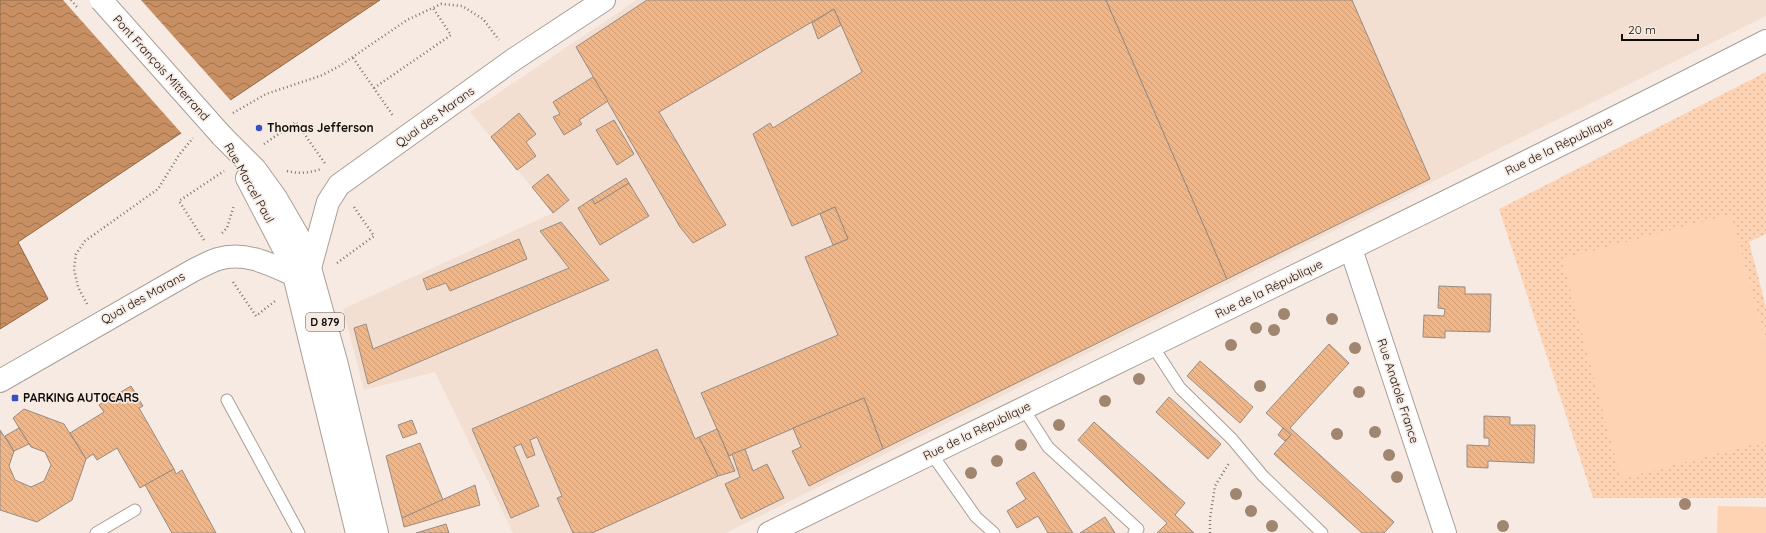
<svg xmlns="http://www.w3.org/2000/svg" width="1766" height="533" viewBox="0 0 1766 533" font-family="Quicksand,sans-serif">
  <defs>
    <pattern id="park-dots" width="8" height="8" patternUnits="userSpaceOnUse"><rect width="8" height="8" fill="#fdd3b4"/><path d="M2 2h.1M6 6h.1" fill="none" stroke="#d8b499" stroke-width="1.8" stroke-linecap="round"/></pattern>
    <pattern id="water-waves" width="16" height="10" patternUnits="userSpaceOnUse"><rect width="16" height="10" fill="#c78f62"/><path d="M0 5q4-4 8 0t8 0" fill="none" stroke="#a0734f"/></pattern>
    <pattern id="building-back-hatch" width="6" height="6" patternUnits="userSpaceOnUse"><rect width="6" height="6" fill="#f0b688"/><path d="M-1 5l2 2M0 0l6 6M5-1l2 2" fill="none" stroke="#cd9b74"/></pattern>
  </defs>
  <rect width="100%" height="100%" fill="#f6eae2"/>
  <path fill="#f2dfd2" d="M637 0H1766V16L726 533H513L435 372 364 390 343 309 553 213 470 112Z"/>
  <g fill="#fdd3b4">
    <path d="M1731 213 1766 343V441L1621 480 1561 259Z"/>
    <path d="M1718 506 1766 507V533H1717Z"/>
  </g>
  <path fill="url(#park-dots)" d="M1766 72V234L1749 242 1766 307V343L1731 214 1562 259 1621 479 1766 441V498H1593L1499 209Z"/>
  <path fill="url(#water-waves)" stroke="#906847" d="M0 0H380L18 242 48 299 0 329Z"/>
  <path fill="#f6eae2" d="M63 0H141L232 102 183 135Z"/>
  <g fill="url(#building-back-hatch)" stroke="#978c84">
    <path d="M647 0H1106L1227 279 883 449 864 398 729 456 701 393 838 335 805 257 848 239 835 207 792 226 753 134 770 123 773 128 862 72 834 9 659 112 726 225 693 243 680 227 576 47Z"/>
    <path d="M1106 0H1352L1430 179 1227 279Z"/>
    <path d="M834 9 841 25 818 39 812 23Z"/>
    <path d="M593 77 608 101 579 120 582 124 564 135 553 117 560 114 553 102Z"/>
    <path d="M519 113 536 134 526 142 536 156 517 170 491 137Z"/>
    <path d="M614 120 634 154 617 165 596 130Z"/>
    <path d="M548 174 569 200 553 213 532 187Z"/>
    <path d="M626 178 629 183 595 204 592 199Z"/>
    <path d="M629 183 649 216 600 245 578 208 592 199 595 204Z"/>
    <path d="M835 207 848 239 833 245 820 214Z"/>
    <path d="M561 222 609 280 368 384 354 328 366 324 373 349 569 268 540 231Z"/>
    <path d="M519 239 527 259 450 291 446 283 427 290 423 279Z"/>
    <path d="M1439 286 1465 287V294H1491L1490 332 1445 331V338L1423 337 1424 315 1444 316 1445 309 1438 308Z"/>
    <path d="M1329 344 1349 363 1290 428 1394 522 1384 533H1362L1274 454 1291 435 1266 413Z"/>
    <path d="M657 349 695 439 699 437 718 476 592 533H573L557 498 562 496 537 437 530 440 535 455 527 458 521 444 514 447 539 506 511 518 472 429Z"/>
    <path d="M1200 361 1253 407 1240 423 1187 376Z"/>
    <path d="M131 386 143 406 139 408 174 469 140 488 117 448 97 460 93 454 86 459 70 433 104 412 99 405Z"/>
    <path d="M1169 397 1221 444 1208 459 1156 412Z"/>
    <path d="M864 398 883 449 809 486 792 451 801 447 793 428Z"/>
    <path d="M24 409 64 424 86 459 72 500 37 522 0 510V430L14 451 9 466 15 480 31 487 44 481 51 465 45 452 31 447 13 418Z"/>
    <path d="M1484 416 1510 417V425H1535L1534 463 1488 461V468L1467 467V445L1489 446V438H1484Z"/>
    <path d="M412 420 417 433 403 438 398 425Z"/>
    <path d="M1094 422 1185 503 1175 515 1194 533H1157L1167 523 1078 440Z"/>
    <path d="M19 428 29 444 14 451 5 436Z"/>
    <path d="M1283 428 1291 435 1285 441 1278 435Z"/>
    <path d="M717 429 735 471 718 476 699 437Z"/>
    <path d="M420 443 443 500 402 518 386 456Z"/>
    <path d="M745 449 753 471 767 464 784 498 741 519 725 484 740 477 732 454Z"/>
    <path d="M174 469 176 474 182 470 216 533H172L145 485Z"/>
    <path d="M1034 472 1043 486 1073 533H1048L1038 516 1017 528 1007 511 1026 499 1016 483Z"/>
    <path d="M475 485 480 505 404 527 402 518Z"/>
    <path d="M1105 517 1115 533H1080Z"/>
    <path d="M446 524 449 533H416Z"/>
  </g>
  <g fill="none" stroke-linecap="round" stroke-linejoin="round">
    <defs>
      <g id="lane">
        <path d="M1152 345 1180 388 1232 439 1263 476 1322 533"/>
        <path d="M227 400 299 533"/>
        <path d="M1023 408 1048 447 1138 529 1134 533"/>
        <path d="M931 453 976 517 994 533"/>
        <path d="M96 533 135 510"/>
      </g>
      <g id="street">
        <path d="M1351 249 1445 533"/>
        <path d="M310 268 328 202 339 185 513 60 604 0"/>
        <path d="M0 381 192 271C200 267 209 262 218 259 245 251 270 264 294 275"/>
        <path d="M769 533C1101 369 1436 210 1766 41"/>
      </g>
      <g id="primary">
        <path d="M222 136 255 169 276 198 298 236 310 268 337 365 377 533"/>
        <path d="M247 178 286 253 294 275 357 533"/>
      </g>
    </defs>
    <use href="#lane" stroke="#aa9f97" stroke-width="13"/>
    <use href="#street" stroke="#aa9f97" stroke-width="24"/>
    <use href="#primary" stroke="#aa9f97" stroke-width="24"/>
    <g stroke="#7e7671" stroke-width="2.5" stroke-dasharray="1 3" stroke-linecap="butt">
      <path d="M353 58 394 117"/>
      <path d="M374 88 451 35 433 8"/>
      <path d="M233 113 266 94 320 76 338 67 407 20 441 4 462 6 483 19 499 40"/>
      <path d="M264 144 296 122 326 165"/>
      <path d="M287 171C298 174 310 173 321 169"/>
      <path d="M222 233 227 228 234 205"/>
      <path d="M204 240 179 201 224 171"/>
      <path d="M337 263 374 236 354 207"/>
      <path d="M233 282 256 316 275 301"/>
      <path d="M87 304 78 287 74 269 76 254 85 241 158 189 179 155 193 138"/>
      <path d="M1210 533V518L1215 486 1229 463"/>
    </g>
    <use href="#lane" stroke="#fff" stroke-width="11"/>
    <use href="#street" stroke="#fff" stroke-width="22"/>
    <use href="#primary" stroke="#fff" stroke-width="22"/>
    <defs>
      <path id="primary-bridge" d="M101 0 222 136"/>
    </defs>
    <use href="#primary-bridge" stroke="#aa9f97" stroke-width="24" stroke-linecap="butt"/>
    <path stroke="#7e7671" stroke-width="2.5" stroke-dasharray="1 3" stroke-linecap="butt" d="M71 0 77 7"/>
    <use href="#primary-bridge" stroke="#fff" stroke-width="22"/>
  </g>
  <g fill="#a0866f">
    <circle cx="1284" cy="314" r="6"/>
    <circle cx="1332" cy="319" r="6"/>
    <circle cx="1256" cy="328" r="6"/>
    <circle cx="1274" cy="330" r="6"/>
    <circle cx="1231" cy="345" r="6"/>
    <circle cx="1355" cy="348" r="6"/>
    <circle cx="1139" cy="379" r="6"/>
    <circle cx="1260" cy="386" r="6"/>
    <circle cx="1359" cy="392" r="6"/>
    <circle cx="1105" cy="401" r="6"/>
    <circle cx="1059" cy="425" r="6"/>
    <circle cx="1375" cy="432" r="6"/>
    <circle cx="1337" cy="434" r="6"/>
    <circle cx="1021" cy="445" r="6"/>
    <circle cx="1389" cy="455" r="6"/>
    <circle cx="997" cy="461" r="6"/>
    <circle cx="971" cy="473" r="6"/>
    <circle cx="1397" cy="477" r="6"/>
    <circle cx="1236" cy="494" r="6"/>
    <circle cx="1685" cy="504" r="6"/>
    <circle cx="1251" cy="511" r="6"/>
    <circle cx="1272" cy="526" r="6"/>
    <circle cx="1503" cy="526" r="6"/>
  </g>
  <g fill="#3850c2" stroke="#f6eae2" stroke-width="1.5">
    <circle cx="259" cy="128" r="4"/>
    <rect x="11" y="394" width="8" height="8" rx="2"/>
  </g>
  <g text-anchor="middle" stroke-width="3.5" stroke-linejoin="round" paint-order="stroke">
    <rect fill="#f6eae2" stroke="#554f4a" stroke-width="1" x="306" y="313" width="38" height="18" rx="3"/>
    <g font-size="11" font-weight="bold" fill="#100c09">
      <text x="325" y="326">D 879</text>
    </g>
    <g font-size="12" fill="#100c09" stroke="#f6eae2">
      <text transform="translate(161 68) rotate(48)" y="4">Pont François Mitterrand</text>
      <text transform="translate(435 117) rotate(-36)" y="4">Quai des Marans</text>
      <text transform="translate(1559 146) rotate(-26)" y="4">Rue de la République</text>
      <text transform="translate(249 183) rotate(61)" y="4">Rue Marcel Paul</text>
      <text transform="translate(1269 289) rotate(-26)" y="4">Rue de la République</text>
      <text transform="translate(143 298) rotate(-29)" y="4">Quai des Marans</text>
      <text transform="translate(1398 391) rotate(72)" y="4">Rue Anatole France</text>
      <text transform="translate(977 431) rotate(-26)" y="4">Rue de la République</text>
    </g>
    <g font-size="12" font-weight="bold" fill="#100c09" stroke="#f6eae2" text-anchor="start">
      <text x="267" y="132">Thomas Jefferson</text>
      <text x="23" y="402">PARKING AUT0CARS</text>
    </g>
  </g>
  <path d="M1622 34v6h76v-6" fill="none" stroke="#100c09" stroke-width="2"/>
  <text x="1628" y="34" font-size="12" fill="#100c09" stroke="#f6eae2" stroke-width="3" paint-order="stroke">20 m</text>
</svg>
